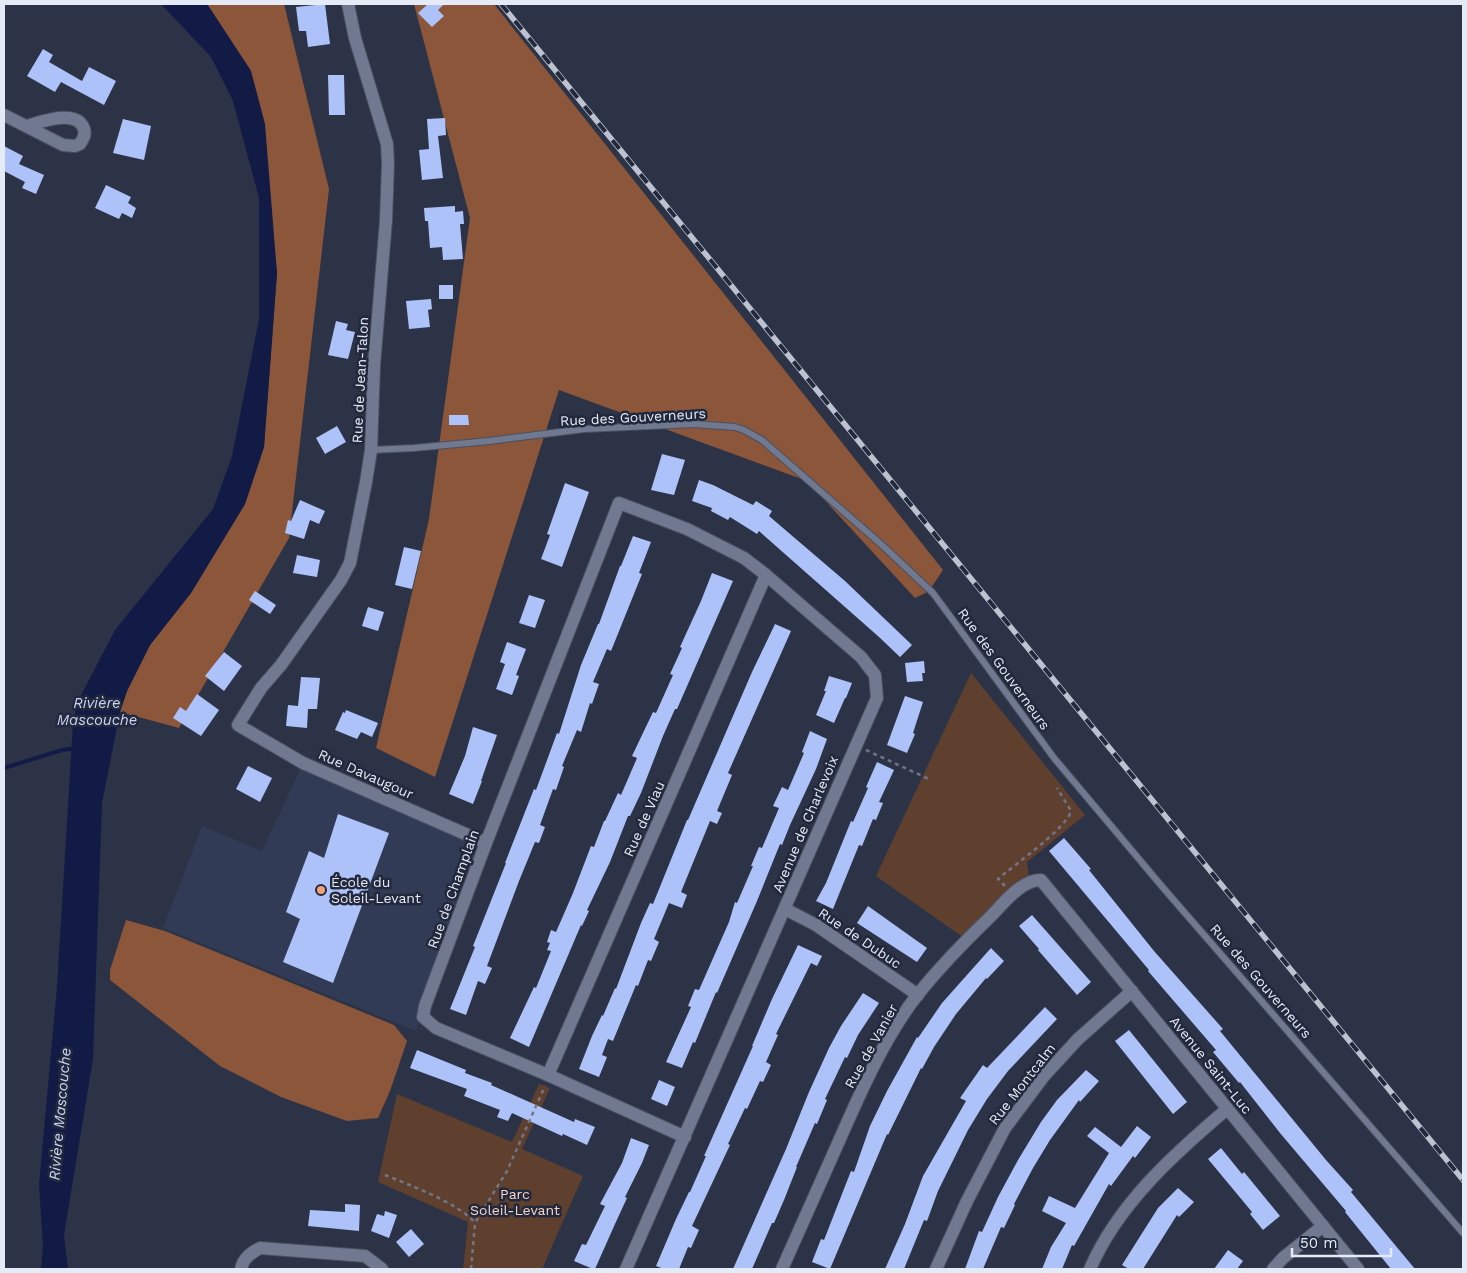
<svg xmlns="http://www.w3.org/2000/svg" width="1467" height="1273" viewBox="0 0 1467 1273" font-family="'Work Sans',sans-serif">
  <rect width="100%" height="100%" fill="#2c3347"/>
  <path fill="#323b55" d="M303 763 482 842 416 1031 163 928 202 826 262 851Z"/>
  <g fill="#5f402f">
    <path d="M971 673 1085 815 1027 862 1029 877 964 938 876 876Z"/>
    <path d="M539 1084 550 1088 522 1149 583 1176 542 1269H463L468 1222 378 1182 397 1094 512 1142Z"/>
  </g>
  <g fill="#8b563a">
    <path d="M207 4H284L329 189 289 538 179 728 120 712 127 691 150 645 191 593 245 504 264 447 277 273 251 71Z"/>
    <path d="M414 4H494L943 570 929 591 915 598 807 481 559 390 435 777 376 748 429 519 470 218Z"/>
    <path d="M126 920 165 931 394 1025 407 1041 390 1091 378 1118 347 1121 281 1097 220 1066 110 980V970Z"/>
  </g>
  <path fill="#111b46" d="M161 4H207L251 71 265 124 277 273 264 447 245 504 191 593 150 645 127 691 120 712 102 803 93 1059 64 1235 68 1269H41L43 1246 39 1185 57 987 73 723 77 703 115 630 213 509 232 456 259 319V198L233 101 211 57Z"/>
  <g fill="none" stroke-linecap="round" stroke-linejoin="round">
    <path stroke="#111b46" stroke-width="4" d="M4 768 62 750 76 748"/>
  </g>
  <g fill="#aec2fa">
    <path d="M325 4 330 44 308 47 306 31H299L296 7Z"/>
    <path d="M428 4H444L438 10 444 16 432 27 418 13Z"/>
    <path d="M43 49 53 55 49 62 82 81 89 67 116 81 104 105 61 82 55 92 27 76Z"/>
    <path d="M328 75H344L345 115H329Z"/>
    <path d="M445 118 446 135 438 136 443 178 422 180 419 150 429 149 427 119Z"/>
    <path d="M123 119 151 126 144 160 113 153Z"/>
    <path d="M4 146 23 156 19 164 44 175 36 194 22 188 25 182 4 171Z"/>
    <path d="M106 185 131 197 128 203 136 208 132 218 122 213 119 219 95 208Z"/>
    <path d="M455 206V212L463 211 464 224H460L463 259 443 260 442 247 430 248 428 221H425L424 208Z"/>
    <rect x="439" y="285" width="14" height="14"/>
    <path d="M431 299 432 309 428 310 430 327 409 329 406 301Z"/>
    <path d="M336 321 348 324 346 330 355 332 348 359 328 355Z"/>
    <path d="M449 415H468L469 425H449Z"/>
    <path d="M337 426 346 442 325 454 316 438Z"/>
    <path d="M662 454 685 460 674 495 651 490Z"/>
    <path d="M699 480 713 485 753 505 756 501 772 511 769 516 845 581 912 645 900 657 879 637 759 531 757 534 730 517 728 520 711 511 712 508 692 501Z"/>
    <path d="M565 483 589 492 562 567 541 559 550 535 547 534Z"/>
    <path d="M300 500 325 511 319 524 310 520 304 539 285 533 288 520 291 521Z"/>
    <path d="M633 536 651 542 639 573 642 574 611 651 607 649 593 682 599 684 592 704 590 703 581 732 577 730 562 766 564 767 556 790 553 789 540 825 545 827 539 843 535 842 519 881 487 966 492 968 485 984 478 981 466 1015 450 1009 475 947 473 946 506 863H505L534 789 536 790 557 733 559 734 581 665 598 624H599L620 566H621Z"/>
    <path d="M404 547 421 551 412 589 395 585Z"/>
    <path d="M297 555 320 560 317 577 293 573Z"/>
    <path d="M712 573 733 581 677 709H675L663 736 641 793 630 816H628L610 862 587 910 589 911 582 926 581 925 529 1047 510 1038 534 987 536 988 551 951 547 950 550 943 547 942 551 930 556 932 573 893 591 846 594 847 604 821H605L618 793 621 795 637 758 632 756 653 712 656 713 673 675 670 674 682 648 680 647 701 601Z"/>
    <path d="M255 591 276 605 270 614 249 600Z"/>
    <path d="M529 595 545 600 535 628 519 623Z"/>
    <path d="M368 607 384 612 378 631 362 626Z"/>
    <path d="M775 624 791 631 728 773 732 775 717 811 722 813 717 824 710 821 681 892 687 895 682 908 669 903 654 939 659 942 651 961 648 960 638 986 636 985 613 1041 608 1039 602 1055 607 1057 599 1077 579 1069 592 1036 602 1015 603 1016 615 988 616 989 641 923 650 903 653 904 687 820H688L752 672Z"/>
    <path d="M507 642 526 649 516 675 519 676 512 695 496 689 505 664 500 662Z"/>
    <path d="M224 652 242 666 224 691 205 676Z"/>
    <path d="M924 661 925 673H922L923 681 907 682 905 663Z"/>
    <path d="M829 676 852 683 846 698H845L834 723 816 715 826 691H824Z"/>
    <path d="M301 677 320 678 317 709H308L307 728 286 726 288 705 298 706Z"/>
    <path d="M197 694 219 710 201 736 173 718 180 707 186 711Z"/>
    <path d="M905 696 923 702 913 733 915 734 907 753 887 745Z"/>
    <path d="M346 710 378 723 372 737 361 732 357 739 335 730 343 712 345 713Z"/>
    <path d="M473 727 497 735 481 781H482L473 804 449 794 465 756Z"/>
    <path d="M810 731 827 739 816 769 790 825 782 845 780 844 757 901 717 993 716 992 695 1043 693 1042 682 1068 666 1062 691 1007 688 1006 695 989 699 990 729 922 735 902 737 903 753 866H751L759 847 762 848 779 808 773 806 782 787 788 790 804 753 802 752Z"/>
    <path d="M877 762 894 770 879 802 883 803 876 820 873 819 862 846 859 845 833 909 816 901 826 883 851 821 853 822 868 788 866 787Z"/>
    <path d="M248 766 272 778 260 802 236 789Z"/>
    <path d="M338 814 389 833 333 983 283 962 300 919 286 912 309 851 324 858Z"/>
    <path d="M1064 838 1091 869 1089 870 1154 951 1223 1029 1220 1031 1326 1160 1353 1190 1351 1192 1415 1269H1391L1345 1212 1346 1211 1280 1133 1240 1082 1239 1083 1213 1052 1216 1050 1148 971 1149 970 1049 851Z"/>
    <path d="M868 906 927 948 917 962 857 923Z"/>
    <path d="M1032 915 1091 982 1077 995 1038 950 1039 949 1019 926Z"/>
    <path d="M798 945 822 956 817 966 811 963 776 1034 778 1035 766 1062 771 1065 763 1082 760 1081 747 1109 745 1108 728 1144 730 1145 692 1226 699 1230 691 1248 688 1247 679 1269H664L656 1266 676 1219 689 1192H690L706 1156H704L753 1046H752L772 999Z"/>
    <path d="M991 948 1004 961 987 979 986 978 956 1014 934 1047 922 1069 921 1068 888 1135 887 1134 830 1269 812 1262 821 1239 824 1240 851 1171 854 1172 870 1126 887 1091 917 1037 918 1038 942 1003Z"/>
    <path d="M863 993 879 1003 858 1035 847 1058 845 1057 825 1099 827 1100 817 1124 815 1123 796 1167H797L784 1200 774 1223H772L752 1269H733L786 1149 809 1092 829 1048 841 1026Z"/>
    <path d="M1045 1007 1057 1019 1008 1071 987 1099 968 1130 938 1191 927 1221 924 1220 904 1269H885L905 1224 923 1176 966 1101 960 1098 983 1065 987 1068Z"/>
    <path d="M1129 1030 1187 1102 1173 1114 1115 1041Z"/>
    <path d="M417 1050 466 1070 465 1073 492 1083 491 1085 574 1122 575 1119 595 1127 587 1145 563 1134 562 1136 512 1113 508 1121 497 1117 500 1110 464 1096 467 1089 410 1068Z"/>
    <path d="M1086 1070 1099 1081 1080 1102 1079 1100 1050 1140 1033 1168 1014 1204 1015 1205 1004 1228 1001 1227 983 1269H965L979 1231 982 1232 998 1197 1018 1160 1041 1122 1057 1100Z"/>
    <path d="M659 1080 675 1087 667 1106 651 1099Z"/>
    <path d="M1137 1126 1151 1137 1135 1158 1133 1156 1111 1186 1109 1184 1074 1246 1072 1245 1062 1269H1042L1051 1247 1066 1223 1042 1211 1049 1196 1075 1208 1109 1153 1087 1136 1095 1127 1121 1147Z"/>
    <path d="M631 1138 649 1145 642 1163 625 1197 627 1198 615 1224 595 1269H593L574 1261 582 1244 586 1245 605 1206 600 1204 622 1163Z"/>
    <path d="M1221 1148 1242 1174 1244 1172 1280 1216 1263 1230 1250 1214 1252 1212 1208 1159Z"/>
    <path d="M1178 1188 1194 1202 1179 1217 1177 1215 1143 1269H1129L1122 1265 1158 1208Z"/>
    <path d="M345 1204 360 1205 359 1231 308 1226 310 1210 345 1212Z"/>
    <path d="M385 1211 397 1215 389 1238 371 1231 377 1214 384 1216Z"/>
    <path d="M411 1229 424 1244 409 1257 396 1242Z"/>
    <path d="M1228 1250 1243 1261 1237 1269H1214Z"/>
  </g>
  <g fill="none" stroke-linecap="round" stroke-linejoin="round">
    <defs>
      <path id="service" d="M371 450 414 448 489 441 584 429 694 424 735 427 744 430 762 440 882 545 933 593 1054 758 1165 890 1463 1233"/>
      <g id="minor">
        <path d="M348 4 355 38 387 144 388 164 386 220 374 366 371 450 366 482 350 563 341 580 281 665 261 688 238 725 303 763 486 843"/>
        <path d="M4 115 63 145 75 146 80 144C83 139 86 135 84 129 77 108 41 122 26 126"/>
        <path d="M785 909 816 925 918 995"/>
        <path d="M548 1075 766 575"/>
        <path d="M241 1269C243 1258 251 1253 260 1248L365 1256 382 1269"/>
        <path d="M626 1269 877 698 875 675 861 657 766 575 744 558 687 529 619 503 486 843 425 1006 423 1017 436 1028 548 1075 685 1137"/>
        <path d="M782 1269C801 1226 820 1184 839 1141 861 1091 884 1038 918 994 940 967 965 941 990 917 1004 903 1021 880 1041 880L1358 1269"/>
        <path d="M936 1269 967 1201 1005 1128 1044 1076 1078 1039 1132 991"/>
        <path d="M1090 1269C1118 1204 1174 1154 1227 1109"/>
        <path d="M1273 1269 1283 1258 1323 1226"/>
      </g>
    </defs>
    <use href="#service" stroke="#4a5061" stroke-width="8"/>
    <use href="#minor" stroke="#4a5061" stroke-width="14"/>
    <g stroke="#707688" stroke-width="2.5" stroke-dasharray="4 4" stroke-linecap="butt">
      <path d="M866 750 931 780"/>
      <path d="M1005 886 998 879C1014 865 1067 828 1071 811L1057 788"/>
      <path d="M385 1175C409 1185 459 1203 475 1223"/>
      <path d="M471 1269 475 1223 507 1171 545 1086"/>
    </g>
    <use href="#service" stroke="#717990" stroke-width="6"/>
    <use href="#minor" stroke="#717990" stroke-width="12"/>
    <defs>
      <path id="rail" d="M501 4 1463 1180"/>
    </defs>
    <use href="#rail" stroke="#bcc2d0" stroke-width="5.5"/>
    <use href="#rail" stroke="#22293c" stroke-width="4" stroke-dasharray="11" stroke-linecap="butt"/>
  </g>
  <circle fill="#f0a279" stroke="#22293c" stroke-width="2" cx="321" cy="890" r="5"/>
  <g text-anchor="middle" stroke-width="5" stroke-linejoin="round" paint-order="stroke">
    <g font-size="14" fill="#e5eaf7" stroke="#22293c">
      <text transform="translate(360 380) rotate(-87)" y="5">Rue de Jean-Talon</text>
      <text transform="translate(633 417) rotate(-3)" y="5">Rue des Gouverneurs</text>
      <text transform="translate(1004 669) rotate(54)" y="5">Rue des Gouverneurs</text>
      <text transform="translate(366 774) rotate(24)" y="5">Rue Davaugour</text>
      <text transform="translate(644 819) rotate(-66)" y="5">Rue de Viau</text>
      <text transform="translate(805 824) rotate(-67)" y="5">Avenue de Charlevoix</text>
      <text transform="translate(453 889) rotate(-70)" y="5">Rue de Champlain</text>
      <text transform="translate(860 938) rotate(34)" y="5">Rue de Dubuc</text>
      <text transform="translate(1261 981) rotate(49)" y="5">Rue des Gouverneurs</text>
      <text transform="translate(871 1046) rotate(-61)" y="5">Rue de Vanier</text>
      <text transform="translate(1211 1065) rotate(51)" y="5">Avenue Saint-Luc</text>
      <text transform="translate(1022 1084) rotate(-52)" y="5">Rue Montcalm</text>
    </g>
    <g font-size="14" fill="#e5eaf7" stroke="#22293c" text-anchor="start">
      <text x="331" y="887">École du<tspan x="331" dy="16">Soleil-Levant</tspan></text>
    </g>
    <g font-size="14" fill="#f6d4c3" stroke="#22293c">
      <text x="515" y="1199">Parc<tspan x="515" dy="16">Soleil-Levant</tspan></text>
    </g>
    <g font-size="15" font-style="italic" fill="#cad5f5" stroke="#22293c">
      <text x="97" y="708">Rivière<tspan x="97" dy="17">Mascouche</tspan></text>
      <text transform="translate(60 1114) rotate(-85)" y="5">Rivière Mascouche</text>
    </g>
  </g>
  <rect width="1467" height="1273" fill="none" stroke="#e5eaf7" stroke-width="10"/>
  <path d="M1292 1248v8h99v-8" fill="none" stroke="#e5eaf7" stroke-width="2.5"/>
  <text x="1300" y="1248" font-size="15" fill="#e5eaf7" stroke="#22293c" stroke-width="4" paint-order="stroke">50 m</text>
</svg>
